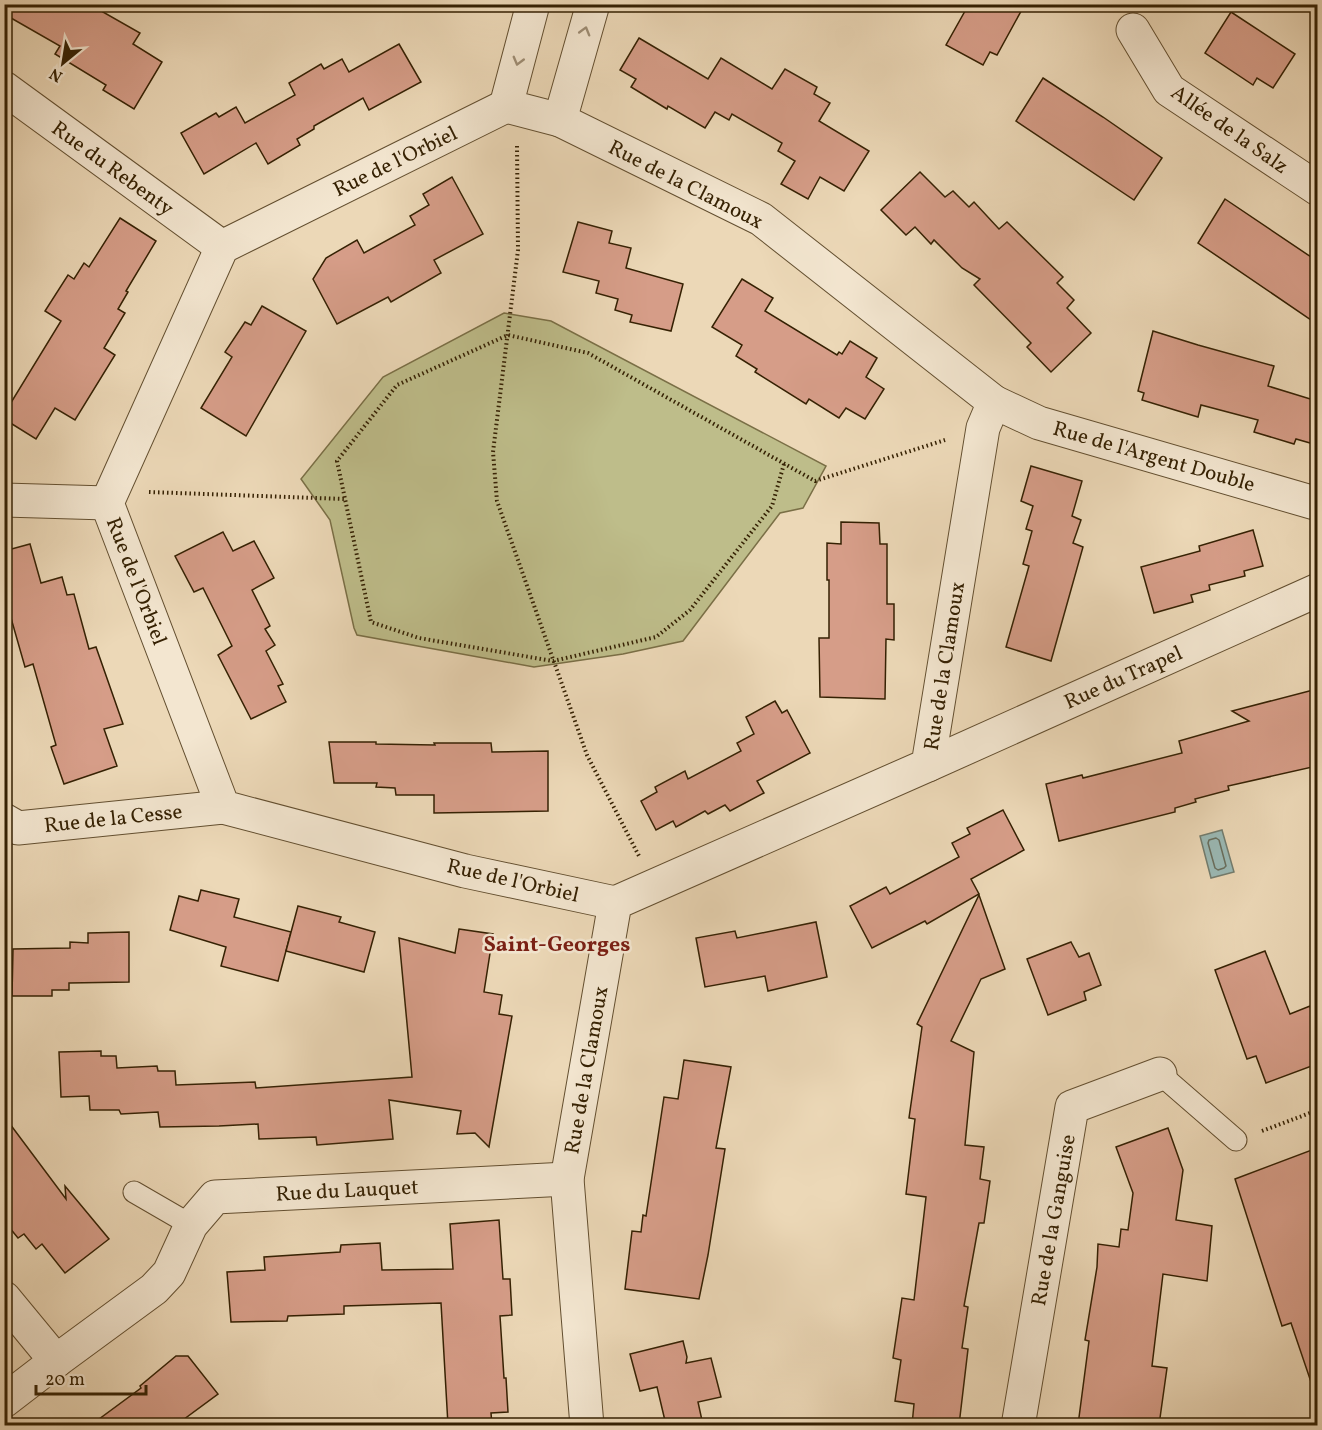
<svg xmlns="http://www.w3.org/2000/svg" width="1322" height="1430" viewBox="0 0 1322 1430" font-family="Vollkorn,serif">
  <rect width="100%" height="100%" fill="#ecd8b7"/>
  <filter id="stains"><feTurbulence type="fractalNoise" baseFrequency=".00333" numOctaves="4"/><feColorMatrix values="0 0 0 0 .2 0 0 0 0 .09 0 0 0 0 .02 0 0 0 .5 -.17"/></filter>
  <radialGradient id="worn" r=".72"><stop offset=".6" stop-color="#630" stop-opacity="0"/><stop offset="1" stop-color="#630" stop-opacity=".3"/></radialGradient>
  <path fill="#bebd8a" stroke="#7a6f46" stroke-width="1.5" d="M504 313 551 321 826 466 803 508 780 513 683 641 623 654 534 667 357 635 354 628 330 520 301 479 383 377Z"/>
  <path fill="#9ab9b5" stroke="#727c6e" stroke-width="1.5" d="M1222 830 1234 872 1211 878 1200 836Z"/>
  <g fill="none" stroke-linecap="round" stroke-linejoin="round">
    <path stroke="#686d5c" stroke-width="1.5" d="M1216 838 1219 840 1226 866 1224 868 1218 870 1215 868 1208 843 1209 840Z"/>
  </g>
  <g fill="#d69d88" stroke="#352103" stroke-width="1.5">
    <path d="M4 4H89L140 33 133 44 162 62 134 109 103 90 106 85 55 54 60 46 4 14Z"/>
    <path d="M969 4H1025L997 55 990 52 983 65 946 45Z"/>
    <path d="M1231 12 1295 54 1273 88 1257 78 1253 85 1205 53Z"/>
    <path d="M639 38 708 79 721 58 772 89 785 69 817 87 814 94 830 103 819 121 869 151 844 191 820 177 808 199 781 184 795 161 778 151 782 143 732 114 729 120 715 112 705 128 668 106 667 109 631 87 636 79 620 70Z"/>
    <path d="M399 44 421 82 369 110 363 98 314 126V129L297 139 300 145 268 164 256 143 204 174 181 133 216 113 219 117 236 107 245 123 295 95 289 83 321 64 324 69 342 59 349 72Z"/>
    <path d="M1043 78 1103 117 1162 158 1134 200 1016 121Z"/>
    <path d="M920 172 945 197 953 191 969 207 974 202 999 229 1007 222 1063 277 1057 283 1074 300 1067 308 1091 333 1051 372 1027 347 1031 343 974 285 980 279 962 268 934 240 931 244 915 227 906 235 881 210Z"/>
    <path d="M452 177 483 234 434 260 441 273 391 302 388 297 337 324 313 279 326 258 357 240 364 253 415 225 410 216 429 205 423 194Z"/>
    <path d="M1225 199 1317 261V324L1198 243Z"/>
    <path d="M120 218 156 241 126 291 128 292 118 309 125 313 104 348 115 355 75 420 55 408 36 439 4 419V414L61 321 45 311 68 275 74 279 84 263 89 267Z"/>
    <path d="M578 222 612 231 609 243 631 248 626 268 683 284 671 331 630 322 632 315 615 310 618 299 596 293 599 281 563 272Z"/>
    <path d="M742 279 773 298 765 311 837 355 839 352 842 354 850 341 877 358 866 377 884 389 865 419 846 408 839 418 809 399 806 404 755 372 757 369 736 356 742 345 712 327Z"/>
    <path d="M262 306 306 331 246 436 201 408 232 357 225 352 245 322 251 325Z"/>
    <path d="M1153 331 1198 345 1274 366 1268 386 1317 401V445L1296 439 1294 444 1254 432 1258 420 1201 405 1198 417 1142 400 1144 393 1138 391Z"/>
    <path d="M1031 466 1082 481 1072 516 1081 520 1073 543 1083 547 1051 661 1006 647 1029 566 1023 564 1032 531 1026 529 1033 506 1021 501Z"/>
    <path d="M841 522 879 523 880 544H887V604H894V640L886 639 885 699 820 697 819 638H829V580H827V543L841 544Z"/>
    <path d="M1253 530 1263 566 1244 571 1245 576 1209 585 1210 590 1191 595 1193 602 1154 613 1141 567 1200 551 1199 546Z"/>
    <path d="M223 532 233 551 254 541 274 578 252 590 270 626 265 629 275 645 266 651 283 684 278 686 286 702 251 719 218 655 232 646 203 588 194 592 175 556Z"/>
    <path d="M30 544 41 583 62 577 67 595 74 594 89 649 96 647 123 724 104 729 117 766 64 784 51 747 56 745 33 664 25 667 9 611 4 613V551Z"/>
    <path d="M1317 689V766L1228 786 1229 790 1195 799 1196 802 1175 808V812L1059 841 1046 784 1082 775 1083 778 1182 753 1179 741 1249 721 1232 711Z"/>
    <path d="M775 701 782 713 787 710 810 753 757 781 764 793 730 811 725 805 708 814 705 811 676 827 673 821 656 830 641 801 657 792 655 787 685 771 688 779 741 751 737 743 754 734 746 717Z"/>
    <path d="M329 742H376V744L435 745 434 743H491L492 752 548 751V811L434 813V795H396L395 788 376 787 377 783H334Z"/>
    <path d="M1003 810 1024 850 971 879 979 894 927 924 925 921 872 948 850 906 886 887 890 894 959 857 952 843 970 834 967 828Z"/>
    <path d="M201 890 239 899 234 917 291 932 278 981 221 966 226 947 170 930 179 896 198 901Z"/>
    <path d="M979 895 1005 969 981 979 951 1041 974 1052 965 1145 984 1147 980 1179 990 1181 984 1223H979L964 1306 968 1307 962 1348 968 1349 959 1425H912L914 1404 895 1401 901 1360 893 1358 902 1298 914 1300 926 1197 906 1194 915 1119 909 1118 922 1027 917 1024Z"/>
    <path d="M298 906 341 917 339 922 375 932 364 972 286 951Z"/>
    <path d="M816 922 827 977 768 991 765 976 705 987 696 938 735 931 737 938Z"/>
    <path d="M459 929 493 934 484 992 502 995 499 1014 512 1016 489 1147 475 1133 457 1134 461 1111 389 1100 393 1139 317 1145 316 1137 259 1139 258 1124 219 1126 160 1127 158 1112 121 1114 119 1110H90L89 1096 61 1097 59 1052 101 1051V1056H116L117 1068 157 1066 158 1071H175L176 1085 255 1082 256 1088 412 1077 399 938 455 953Z"/>
    <path d="M129 932V982L69 983V990H52V996H12L13 949 70 948V942L88 943V933Z"/>
    <path d="M1071 942 1079 957 1089 953 1101 985 1084 992 1086 1000 1048 1015 1027 959Z"/>
    <path d="M1265 951 1290 1014 1310 1006 1317 1028V1064L1266 1083 1256 1056 1247 1059 1215 970Z"/>
    <path d="M684 1060 731 1067 716 1148 725 1149 708 1255 699 1299 625 1289 632 1231 641 1232 643 1215 646 1216 664 1097 678 1099Z"/>
    <path d="M4 1116 66 1199 65 1186 109 1239 65 1273 42 1244 36 1249 24 1234 18 1238 4 1221Z"/>
    <path d="M1168 1128 1183 1170 1176 1220 1212 1226 1207 1281 1163 1274 1152 1366 1167 1368 1159 1425H1078L1089 1341 1085 1340 1097 1267 1098 1244 1119 1247 1121 1229 1128 1230 1133 1193 1116 1147Z"/>
    <path d="M1317 1148V1384L1312 1385 1291 1323 1282 1326 1235 1179Z"/>
    <path d="M499 1220 503 1279H510L512 1315 500 1316 504 1378H506L508 1412 491 1413 492 1425H448L441 1303 344 1306V1314L288 1316 287 1321 231 1322 227 1272 265 1270 264 1257 340 1252 341 1245 380 1243 382 1270 453 1269 450 1224Z"/>
    <path d="M683 1341 687 1357 686 1363 711 1358 721 1397 698 1402 703 1425H666L657 1387 640 1391 630 1354Z"/>
    <path d="M176 1356H188L218 1394 176 1425H91L141 1388 140 1386Z"/>
  </g>
  <g fill="none" stroke-linecap="round" stroke-linejoin="round">
    <defs>
      <g id="service">
        <path d="M1160 1074 1236 1140"/>
        <path d="M134 1192 191 1225"/>
      </g>
      <g id="minor">
        <path d="M533 4 506 106 560 120 593 4"/>
        <path d="M1133 30 1169 90 1318 189"/>
        <path d="M4 88 222 247"/>
        <path d="M506 106 222 247 107 503 223 807 465 871 615 903"/>
        <path d="M560 120 761 219 994 402 983 428 928 765 615 903 567 1179 587 1426"/>
        <path d="M994 402 1039 423 1318 504"/>
        <path d="M4 500 107 503"/>
        <path d="M928 765 1318 590"/>
        <path d="M4 820 18 828 223 807"/>
        <path d="M4 1298 56 1361"/>
        <path d="M4 1401 56 1361 154 1289 169 1273 191 1225 215 1197 567 1179"/>
        <path d="M1018 1426 1072 1107 1160 1074"/>
      </g>
    </defs>
    <use href="#service" stroke="#634f30" stroke-width="23"/>
    <use href="#minor" stroke="#634f30" stroke-width="35"/>
    <g stroke="#352103" stroke-width="4" stroke-dasharray="1.5 3" stroke-linecap="butt">
      <path d="M517 146 518 250 493 452 497 501 587 755 639 856"/>
      <path d="M784 464 772 506 690 610 656 637 553 661 419 638 371 622 337 461 397 385 508 335 588 353 815 481 945 440"/>
      <path d="M149 492 344 499"/>
      <path d="M1262 1131 1318 1110"/>
    </g>
    <use href="#service" stroke="#f3e6d0" stroke-width="21"/>
    <use href="#minor" stroke="#f3e6d0" stroke-width="33"/>
  </g>
  <defs><path id="oneway-chevron" d="M-2-3.5L2.5 0L-2 3.5" fill="none" stroke-width="1.6" stroke-linecap="round" stroke-linejoin="round" transform="scale(1.5)"/></defs>
  <g stroke="#9e8d74">
    <use href="#oneway-chevron" transform="translate(585 31) rotate(-74)"/>
    <use href="#oneway-chevron" transform="translate(518 61) rotate(105)"/>
  </g>
  <g text-anchor="middle" stroke-width="5" stroke-linejoin="round" paint-order="stroke">
    <g font-size="21" fill="#352103" stroke="#f3e6d0">
      <text transform="translate(1230 129) rotate(35)" y="7">Allée de la Salz</text>
      <text transform="translate(395 161) rotate(-26)" y="7">Rue de l'Orbiel</text>
      <text transform="translate(113 168) rotate(36)" y="7">Rue du Rebenty</text>
      <text transform="translate(686 184) rotate(27)" y="7">Rue de la Clamoux</text>
      <text transform="translate(1154 456) rotate(16)" y="7">Rue de l'Argent Double</text>
      <text transform="translate(137 581) rotate(69)" y="7">Rue de l'Orbiel</text>
      <text transform="translate(944 666) rotate(-81)" y="7">Rue de la Clamoux</text>
      <text transform="translate(1123 677) rotate(-24)" y="7">Rue du Trapel</text>
      <text transform="translate(113 818) rotate(-6)" y="7">Rue de la Cesse</text>
      <text transform="translate(513 880) rotate(13)" y="7">Rue de l'Orbiel</text>
      <text transform="translate(586 1070) rotate(-80)" y="7">Rue de la Clamoux</text>
      <text transform="translate(347 1190) rotate(-3)" y="7">Rue du Lauquet</text>
      <text transform="translate(1053 1220) rotate(-80)" y="7">Rue de la Ganguise</text>
    </g>
    <g font-size="22" font-weight="bold" fill="#7a1f14" stroke="#f3e6d0">
      <text x="557" y="951">Saint-Georges</text>
    </g>
  </g>
  <rect width="1322" height="1430" fill="none" stroke="#ecd8b7" stroke-width="24"/>
  <rect x="6" y="6" width="1310" height="1418" fill="none" stroke="#352103" stroke-width="3"/>
  <rect x="12" y="12" width="1298" height="1406" fill="none" stroke="#352103" stroke-width="1.5"/>
  <g transform="translate(63 63) rotate(210)" stroke="#f3e6d0" stroke-width="4.5" paint-order="stroke">
  <path d="M0-4.5L10 22L0 15L-10 22Z" fill="#352103"/>
  <text y="-9" font-size="16" font-weight="bold" text-anchor="middle" fill="#352103">N</text>
  </g>
  <path d="M36 1385v9h110v-9" fill="none" stroke="#352103" stroke-width="3"/>
  <text x="45" y="1385" font-size="18" fill="#352103" stroke="#f3e6d0" stroke-width="4.5" paint-order="stroke">20 m</text>
  <rect width="100%" height="100%" filter="url(#stains)"/>
  <rect width="100%" height="100%" fill="url(#worn)"/>
</svg>
